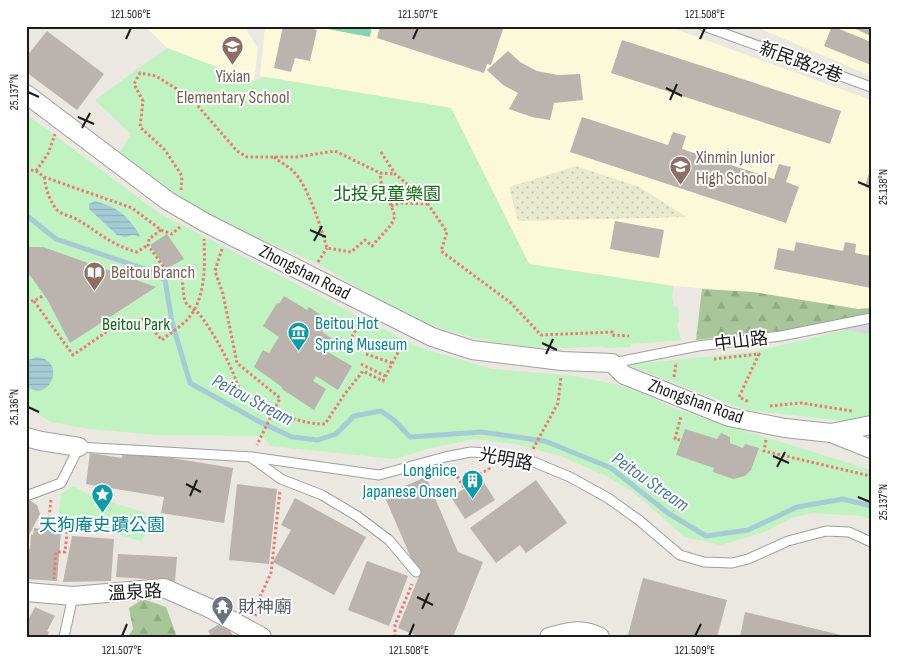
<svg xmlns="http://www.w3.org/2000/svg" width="897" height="663" viewBox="0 0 897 663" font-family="'Sofia Sans Condensed','Noto Sans TC',sans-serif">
  <defs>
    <pattern id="farmland-dots" width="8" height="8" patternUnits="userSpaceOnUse" patternTransform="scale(1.25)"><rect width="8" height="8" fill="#e8e9cd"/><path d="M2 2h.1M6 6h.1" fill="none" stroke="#c6c7af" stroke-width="1.8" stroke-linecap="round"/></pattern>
    <pattern id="forest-firs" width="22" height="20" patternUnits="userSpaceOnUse" patternTransform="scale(1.25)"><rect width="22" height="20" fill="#a9c69a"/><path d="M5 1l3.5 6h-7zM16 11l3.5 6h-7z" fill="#91aa84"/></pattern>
    <pattern id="water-rules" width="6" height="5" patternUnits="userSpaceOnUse" patternTransform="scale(1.25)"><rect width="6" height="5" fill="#a5ccd5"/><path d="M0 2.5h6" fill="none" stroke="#8dafb6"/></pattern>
  </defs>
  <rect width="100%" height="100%" fill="#ebe7e1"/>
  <g fill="#fbf9da">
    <path d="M145 26H249L247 31 258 48 254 81 167 48Z"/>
    <path d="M265 26H667L871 100V308L858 309 753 292 673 286 529 264 451 108 260 76Z"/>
    <path d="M762 26H871V76L761 29Z"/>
  </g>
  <path fill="url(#farmland-dots)" d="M576 166 639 187 687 217 518 221 509 187Z"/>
  <g fill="url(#forest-firs)">
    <path d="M702 289 753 292 858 309 871 308V318C813 329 754 333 696 340Z"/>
    <path d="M143 599 166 607 177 637H128L133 629 129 608Z"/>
  </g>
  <g fill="#c1f2c2">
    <path d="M167 48 254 81 265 77 451 108 529 264 673 286 672 297 674 306 678 308 679 322 677 324 681 340 631 344 630 347 604 348 603 346C533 352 462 342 399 311 366 295 337 272 303 257 279 246 254 238 230 226 190 206 154 181 118 155L131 134 95 100Z"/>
    <path d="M26 114 159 213 418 347 492 369 574 376 614 384 645 394 675 409 871 470V519L861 516 814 513 793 517 762 533 720 545 685 537 633 492 604 475 561 456 516 444 475 439 431 448 395 459 270 446 263 436 159 435 89 429 51 422 26 406Z"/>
    <path d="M871 324V420H836L746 410 627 365 752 352Z"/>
    <path d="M74 486 93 497 144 512 153 524 141 541 58 517 61 494Z"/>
  </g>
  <path fill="#86d3b2" d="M312 26H372L370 37Z"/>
  <path fill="#d5d6e1" d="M871 318V334L827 327Z"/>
  <g fill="url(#water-rules)">
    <path d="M95 201C116 206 130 217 140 236L139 237 133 235 125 237 117 235 89 209V204Z"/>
    <path d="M36 357C68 359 50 405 26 386V361Z"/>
  </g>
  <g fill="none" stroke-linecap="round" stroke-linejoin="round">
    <path stroke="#a5ccd5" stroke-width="5" d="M26 215 56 239 151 271 165 280 172 322 190 383 258 421 292 437 318 440 336 434 354 416 381 411 394 420 410 437 481 432 545 441 611 468 668 513 706 536 748 530 797 507 843 499 871 506"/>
  </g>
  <g fill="#bbb3ae">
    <path d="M283 26H298L317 30 310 61 295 58 291 72 274 68Z"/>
    <path d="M380 26H504L491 65 487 64 484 73 377 38Z"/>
    <path d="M832 26 871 42V65L824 46Z"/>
    <path d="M849 26H871V36Z"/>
    <path d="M47 31 104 74 77 110 26 72V57Z"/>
    <path d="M622 40 841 111 830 144 611 73Z"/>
    <path d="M508 51 520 62 537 71 558 75 580 74 583 100 554 103 550 120 532 117 509 109 518 93 503 85 487 70Z"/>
    <path d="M582 117 668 145 673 132 686 136 682 149 774 179 779 164 791 167 786 182 799 187 786 223 570 152Z"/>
    <path d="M870 170H871V189L865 187Z"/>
    <path d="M615 221 664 230 659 258 610 249Z"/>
    <path d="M167 234 184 259 166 269 150 245Z"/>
    <path d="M796 242 843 251 845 242 856 244 855 253 871 256V288L774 269 778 248 794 251Z"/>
    <path d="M26 247H43L156 287 70 343 47 299 26 270Z"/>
    <path d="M284 296 307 310 309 307 321 315 319 317 328 323 322 332 334 340 326 351 352 366 338 390 316 376 313 381 326 389 314 410 282 389V387L254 367 263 350 269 353 279 337 263 326 277 303 279 304Z"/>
    <path d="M685 429 717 439 721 433 730 437V443L743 448 745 444 759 448 751 470 745 476 733 479 713 472 714 468 676 455Z"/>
    <path d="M123 450 233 468 224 523 161 513 164 497 86 484 90 453 122 458Z"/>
    <path d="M426 477 458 552 483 562 453 637H420L398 628 421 571 417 572 384 495Z"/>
    <path d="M481 478 495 500 465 519 451 497Z"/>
    <path d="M536 480 567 523 526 553 520 545 496 563 470 528Z"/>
    <path d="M237 484 277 489 269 564 229 560Z"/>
    <path d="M295 498 366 537 334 595 273 562 291 530 281 525Z"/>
    <path d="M29 500 37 505 40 514 26 541V501Z"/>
    <path d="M34 528 61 531 57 581 26 579V549H30L31 534 33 535Z"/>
    <path d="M72 536 114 539 111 581 63 582Z"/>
    <path d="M118 554 177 557 175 581 116 577Z"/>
    <path d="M367 561 408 576 389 626 348 610Z"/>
    <path d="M643 578 727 600 717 637H635L628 635Z"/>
    <path d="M35 607 55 616 47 631 49 632 47 637 26 636V624Z"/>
    <path d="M745 612 845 636V637H740Z"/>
    <path d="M224 621 234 637H212L208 631Z"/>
  </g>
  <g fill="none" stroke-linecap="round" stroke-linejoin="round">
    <defs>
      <g id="service">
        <path d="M704 26 871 87"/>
        <path d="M613 363 698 346 781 336 871 318"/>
        <path d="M252 458 281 479 322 495 357 516 389 540 416 572"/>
        <path d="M26 496 61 483 79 447 252 457 379 475 445 457 471 452 490 453 529 460 570 477 608 498 640 521 680 555 704 562 732 563 748 559 788 541 826 531 849 532 871 542"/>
        <path d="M64 637 73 596"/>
      </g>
      <g id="minor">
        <path d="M26 94 168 201 206 223 432 337 472 350 562 361 612 363 624 375 729 417 785 428 831 433 871 449"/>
        <path d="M831 433 871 425"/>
        <path d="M26 437 41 441 79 447"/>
        <path d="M26 592 73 596 164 588 209 608 262 637"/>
        <path d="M549 637C568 632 581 627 600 637"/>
      </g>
    </defs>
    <use href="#service" stroke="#9f9f9f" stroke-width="11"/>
    <use href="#minor" stroke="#9f9f9f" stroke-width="20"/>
    <g stroke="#ea7a73" stroke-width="3" stroke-dasharray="2.5 2.5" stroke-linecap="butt">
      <path d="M381 152 395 174 412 188 428 204 447 232 441 251 511 303 541 335 612 332V335L629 336"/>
      <path d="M274 157C280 162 288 166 293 171 309 187 320 226 327 248L351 252 365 240 372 246 391 225 395 216 390 203 383 196 380 173"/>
      <path d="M26 169 36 171 44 177 132 208 161 230 149 239 148 245 165 269 173 270 182 278C183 285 183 294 185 301 188 308 197 310 201 316 217 339 230 362 239 389 267 406 291 424 325 424L344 395 363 371 383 381 404 341"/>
      <path d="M36 171 48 154 55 134"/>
      <path d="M44 177C46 189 49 200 57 210 62 215 72 216 78 220 100 233 111 245 137 252L148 245"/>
      <path d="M181 190 182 176 165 150 140 127 143 101 134 84 140 73 156 76 191 98 237 151 247 157H296L335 151 380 173 395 174"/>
      <path d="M391 206 401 203 427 204"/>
      <path d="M161 230 172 234 180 227"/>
      <path d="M222 249 215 271 223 294 237 363 280 398 257 445"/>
      <path d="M318 262 327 248"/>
      <path d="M26 300 34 301 44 295"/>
      <path d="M34 301 73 355 121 322 128 328 143 319 162 340C170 333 180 327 187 320 206 299 205 266 204 239"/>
      <path d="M352 337 361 320"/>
      <path d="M366 354 392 363"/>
      <path d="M714 359 759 354 739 397 749 402"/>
      <path d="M361 364 385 376"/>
      <path d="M674 377 676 364"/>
      <path d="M770 406 801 403 852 411"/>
      <path d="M680 440 675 439 681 416"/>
      <path d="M766 440 764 451 866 475 871 478"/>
      <path d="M533 449 558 403 561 376"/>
      <path d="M452 468 465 489"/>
      <path d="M462 484 489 469V465"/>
      <path d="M51 500 49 518 68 525 65 552H56L54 579"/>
      <path d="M255 616 260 597 271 573 280 491"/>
      <path d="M395 637V625L412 584"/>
    </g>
    <use href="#service" stroke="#fff" stroke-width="9"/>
    <use href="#minor" stroke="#fff" stroke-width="18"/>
  </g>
  <path fill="none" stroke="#1b1b1b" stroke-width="2" d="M126 39 131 28M413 39 418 28M700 39 705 28M666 88 682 96M28 92 39 97M670 100 677 84M78 117 94 124M82 128 90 113M858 182 870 187M310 230 326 237M314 241 322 226M542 343 557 350M546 354 553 339M28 407 39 412M773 456 789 463M777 467 785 452M186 484 201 492M190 496 197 480M858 497 870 502M417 597 433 605M422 609 429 593M122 636 127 624M409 636 414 624M695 636 701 624"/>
  <defs>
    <symbol id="school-pin" viewBox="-11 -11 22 30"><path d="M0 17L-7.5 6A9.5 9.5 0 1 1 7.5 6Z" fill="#8d6e63" stroke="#fff"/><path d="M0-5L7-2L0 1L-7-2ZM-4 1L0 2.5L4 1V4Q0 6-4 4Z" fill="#fff"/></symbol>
    <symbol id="library-pin" viewBox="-11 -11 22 30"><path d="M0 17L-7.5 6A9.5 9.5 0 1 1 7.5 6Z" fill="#8d6e63" stroke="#fff"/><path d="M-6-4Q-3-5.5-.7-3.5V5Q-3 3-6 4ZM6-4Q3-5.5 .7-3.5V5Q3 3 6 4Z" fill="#fff"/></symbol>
    <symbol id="museum-pin" viewBox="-11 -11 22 30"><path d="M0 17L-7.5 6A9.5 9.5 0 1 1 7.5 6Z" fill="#0f9aa8" stroke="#fff"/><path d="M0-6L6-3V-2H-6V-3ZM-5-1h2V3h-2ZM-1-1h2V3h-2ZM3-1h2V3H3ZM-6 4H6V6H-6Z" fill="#fff"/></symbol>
    <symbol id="building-pin" viewBox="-11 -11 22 30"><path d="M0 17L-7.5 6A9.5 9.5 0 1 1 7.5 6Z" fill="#0f9aa8" stroke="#fff"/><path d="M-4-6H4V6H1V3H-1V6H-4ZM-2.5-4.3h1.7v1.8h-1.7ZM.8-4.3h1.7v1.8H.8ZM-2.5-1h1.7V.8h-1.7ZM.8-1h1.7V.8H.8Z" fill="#fff"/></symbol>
    <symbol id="sight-pin" viewBox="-11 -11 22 30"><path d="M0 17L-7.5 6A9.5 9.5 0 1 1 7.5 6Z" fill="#0f9aa8" stroke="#fff"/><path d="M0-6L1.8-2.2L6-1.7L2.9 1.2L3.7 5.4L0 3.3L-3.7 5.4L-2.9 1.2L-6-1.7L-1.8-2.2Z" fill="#fff"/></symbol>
    <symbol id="temple-pin" viewBox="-11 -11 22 30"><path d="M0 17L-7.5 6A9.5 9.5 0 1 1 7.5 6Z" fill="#6b7280" stroke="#fff"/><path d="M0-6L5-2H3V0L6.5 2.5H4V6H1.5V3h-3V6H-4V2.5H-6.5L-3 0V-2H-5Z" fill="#fff"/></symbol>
  </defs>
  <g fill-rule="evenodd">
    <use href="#school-pin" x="220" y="34" width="25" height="34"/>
    <use href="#school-pin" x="668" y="154" width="25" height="34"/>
    <use href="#library-pin" x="82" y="260" width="25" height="34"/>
    <use href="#museum-pin" x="286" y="320" width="25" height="34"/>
    <use href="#building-pin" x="460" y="468" width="25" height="34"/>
    <use href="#sight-pin" x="90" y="482" width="25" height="34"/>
    <use href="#temple-pin" x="210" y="594" width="25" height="34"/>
  </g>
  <g text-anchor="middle" stroke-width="4" stroke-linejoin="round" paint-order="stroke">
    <g font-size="18" fill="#1b1b1b" stroke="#fff">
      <text transform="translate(801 62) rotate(20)" y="6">新民路22巷</text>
      <text transform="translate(305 272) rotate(27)" y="6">Zhongshan Road</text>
      <text transform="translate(741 341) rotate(-7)" y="6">中山路</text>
      <text transform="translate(696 401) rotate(20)" y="6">Zhongshan Road</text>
      <text transform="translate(506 459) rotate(11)" y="6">光明路</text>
      <text transform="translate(135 592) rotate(-3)" y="6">溫泉路</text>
    </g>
    <g font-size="18" fill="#785e54" stroke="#fff" text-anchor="start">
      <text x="233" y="82" text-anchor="middle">Yixian<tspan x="233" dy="21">Elementary School</tspan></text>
      <text x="696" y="163">Xinmin Junior<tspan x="696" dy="21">High School</tspan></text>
      <text x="111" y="278">Beitou Branch</text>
    </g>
    <g font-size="18" fill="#166b19" stroke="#fff">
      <text x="387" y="200">北投兒童樂園</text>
      <text x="136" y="330">Beitou Park</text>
    </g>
    <g font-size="18" fill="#0d838f" stroke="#fff" text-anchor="start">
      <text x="315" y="329">Beitou Hot<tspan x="315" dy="21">Spring Museum</tspan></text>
      <text x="457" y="476" text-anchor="end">Longnice<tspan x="457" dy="21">Japanese Onsen</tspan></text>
      <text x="102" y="531" text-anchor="middle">天狗庵史蹟公園</text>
    </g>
    <g font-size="18" fill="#5b616d" stroke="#fff" text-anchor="start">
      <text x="238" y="613">財神廟</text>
    </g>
    <g font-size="19" font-style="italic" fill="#4f7798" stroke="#fff">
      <text transform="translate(253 399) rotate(28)" y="7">Peitou Stream</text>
      <text transform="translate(651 481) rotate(35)" y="7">Peitou Stream</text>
    </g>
  </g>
  <rect width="897" height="663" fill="none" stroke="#ffffff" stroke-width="55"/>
  <rect x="28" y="28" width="842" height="608" fill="none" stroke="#1b1b1b" stroke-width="2"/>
  <g font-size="12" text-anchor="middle" fill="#1b1b1b">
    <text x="131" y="18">121.506°E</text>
    <text x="418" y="18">121.507°E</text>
    <text x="705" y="18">121.508°E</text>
    <text transform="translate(14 92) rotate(-90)" y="4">25.137°N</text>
    <text transform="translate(883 187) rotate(-90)" y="4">25.138°N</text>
    <text transform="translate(14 407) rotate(-90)" y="4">25.136°N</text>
    <text transform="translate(883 502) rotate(-90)" y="4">25.137°N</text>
    <text x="122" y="654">121.507°E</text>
    <text x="409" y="654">121.508°E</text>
    <text x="695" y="654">121.509°E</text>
  </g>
</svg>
